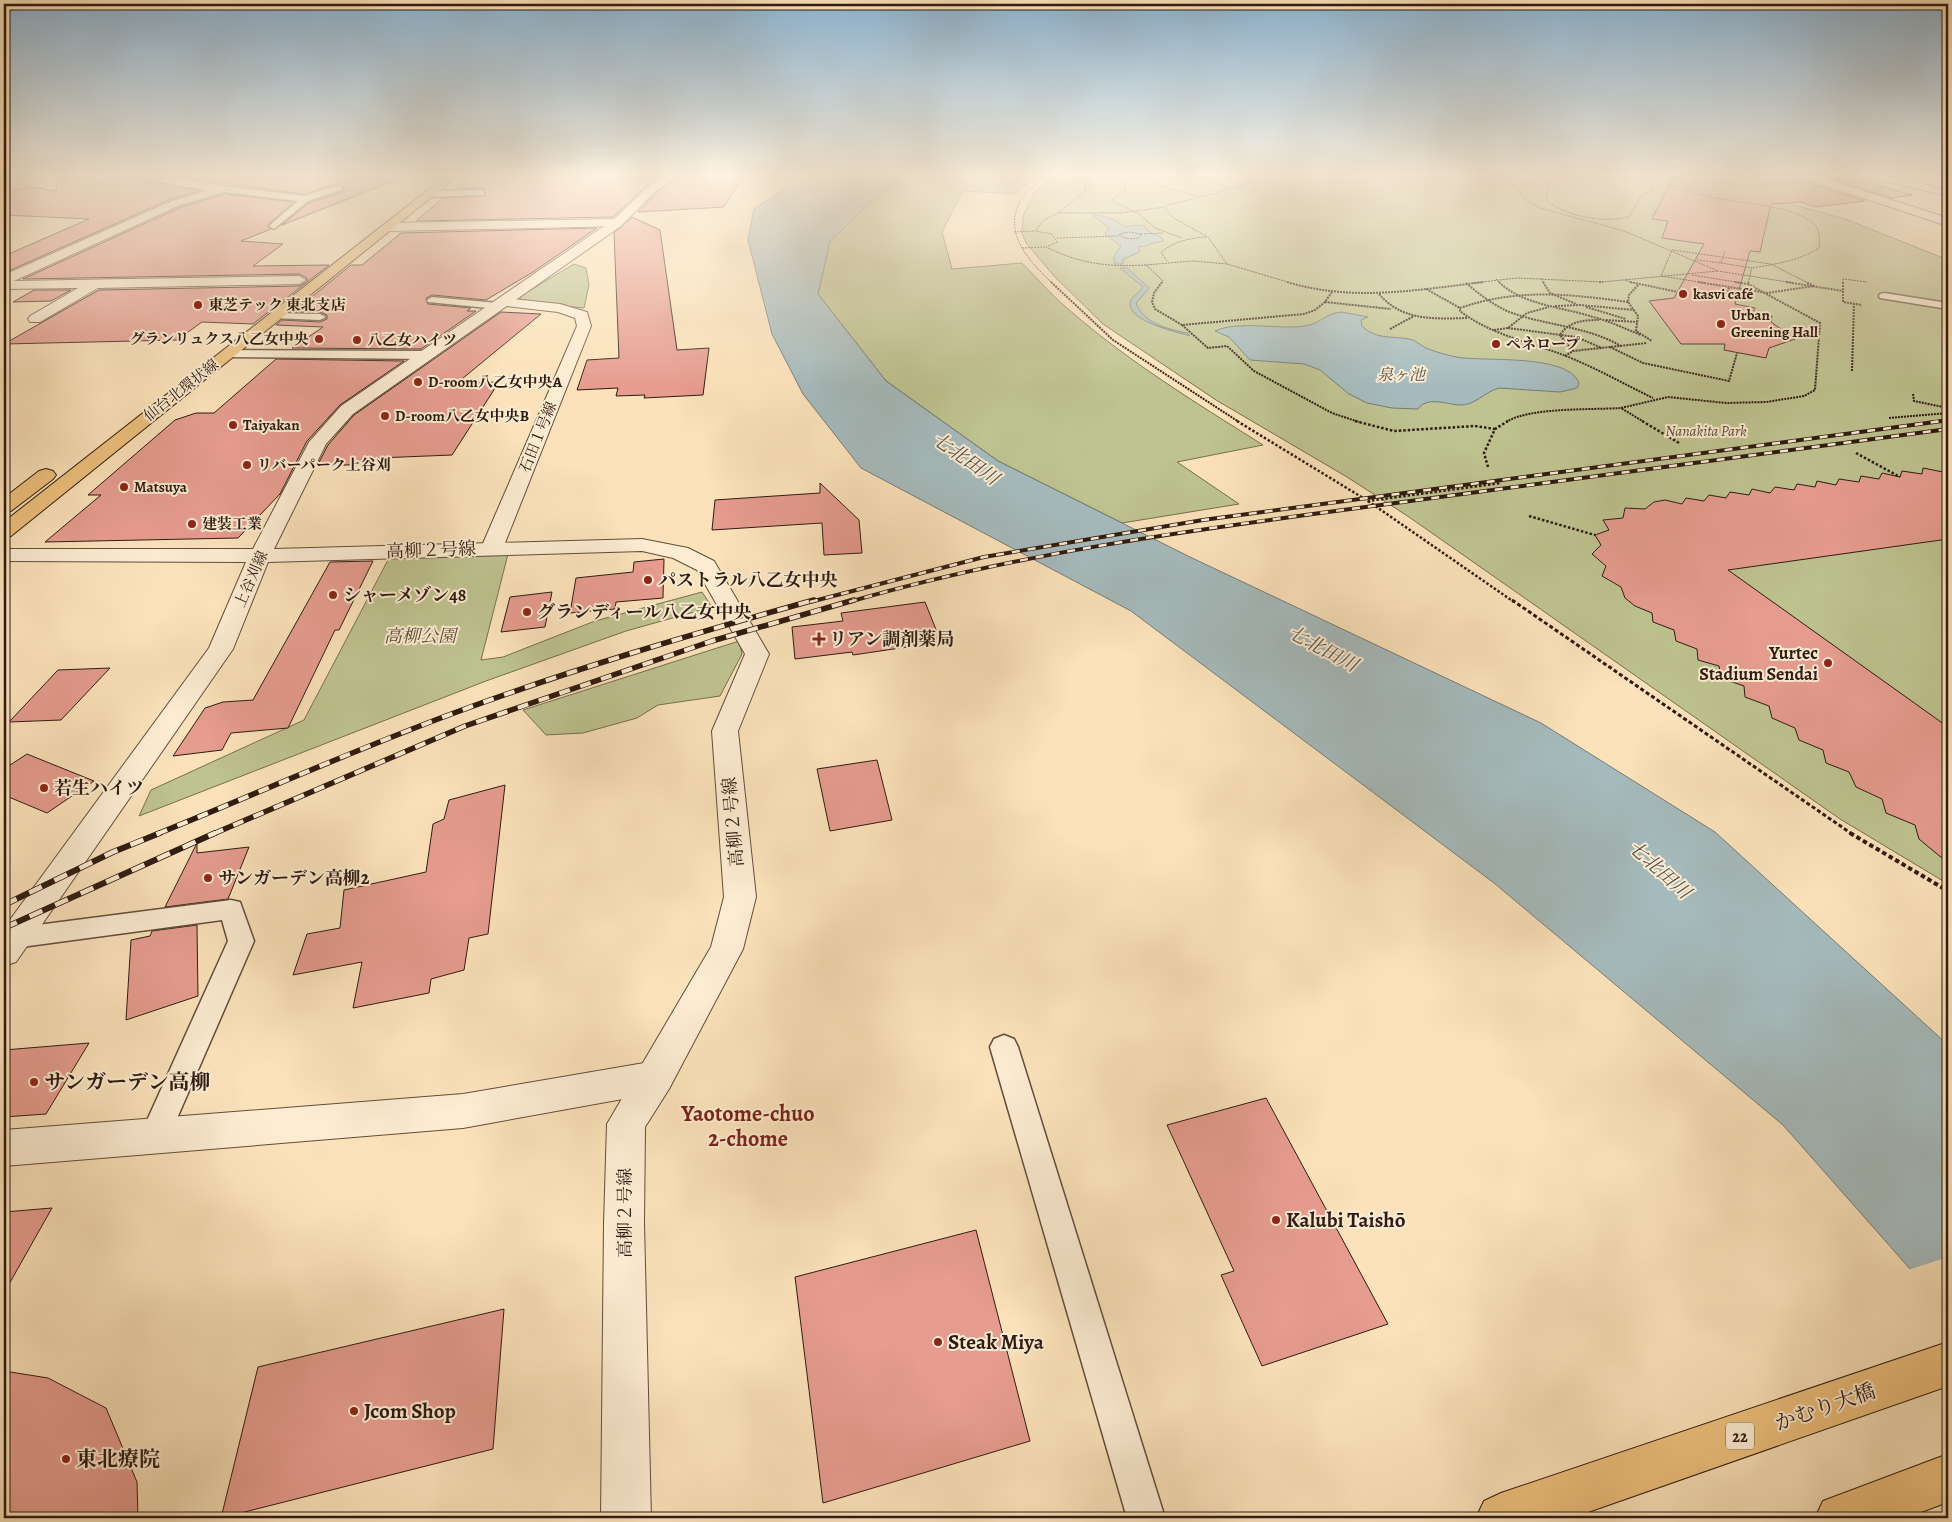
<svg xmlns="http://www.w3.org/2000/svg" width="1952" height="1522" viewBox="0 0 1952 1522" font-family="Alegreya,'Noto Serif JP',serif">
  <rect width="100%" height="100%" fill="#fbe2ba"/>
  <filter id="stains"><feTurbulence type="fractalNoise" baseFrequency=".004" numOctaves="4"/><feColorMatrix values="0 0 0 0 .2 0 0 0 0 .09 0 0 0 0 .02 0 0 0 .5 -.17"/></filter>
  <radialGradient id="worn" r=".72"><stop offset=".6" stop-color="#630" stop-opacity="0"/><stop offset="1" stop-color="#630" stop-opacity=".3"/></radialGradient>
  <g fill="#bec390" stroke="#766f50">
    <path d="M919 175H1039L1014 194 963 191 942 232 952 269 1022 263C1034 275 1046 289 1059 301 1121 357 1193 401 1263 445L1177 462 1239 504 1122 523 998 461 886 381 818 294 830 241 885 189Z"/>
    <path d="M1056 175H1689L1848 220 1948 260V884L1840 819 1409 517 1347 477 1216 400 1103 324 1054 276 1026 243 1022 234 1023 216 1035 192Z"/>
    <path d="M574 264 586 268 589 285 584 308 524 302 519 297Z"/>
    <path d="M508 554 481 660 503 657 595 621 702 592 712 607 626 631 486 681 139 816 151 790 304 720 389 558Z"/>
    <path d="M739 641 742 654 720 696 658 705 637 718 583 733 546 735 523 710Z"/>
  </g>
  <g fill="#a5babc" stroke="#767a78">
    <path d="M818 175H919L885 189 830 241 818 294 886 381 998 461 1190 557 1541 723 1715 832 1948 1045V1312L1783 1125 1494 883 1131 611 861 468 803 394 772 334 748 240 754 209 777 194Z"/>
    <path d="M1092 215C1102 215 1118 219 1124 227L1137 225 1145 226 1148 231 1162 238 1163 241 1149 244 1147 246 1138 247 1140 252 1123 259V264H1115L1114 256 1121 246 1105 234 1109 229 1107 226Z"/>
    <path d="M1120 268H1127L1149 288 1136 303C1143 323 1167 329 1187 333L1190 336C1178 332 1123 321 1131 300 1133 295 1141 292 1143 287Z"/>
    <path d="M1341 312 1368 317 1361 320 1362 326C1377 341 1395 335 1413 340 1417 342 1422 346 1426 348 1436 352 1446 355 1456 357 1482 362 1568 353 1579 383L1577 388 1560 392 1499 388C1484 392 1475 406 1459 405 1446 404 1427 396 1418 409L1392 408 1367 403 1349 394 1320 370 1304 364 1250 360 1229 337 1215 331C1240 320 1278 330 1305 326 1320 324 1324 314 1341 312Z"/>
  </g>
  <path fill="#fbe2ba" d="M1948 1257V1314L1908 1270Z"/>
  <g fill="#e69c8f" stroke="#2f1b11">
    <path d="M58 175H138L141 179 199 191 171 199 4 273V256L89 219 4 215V192L31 187 56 191Z"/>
    <path d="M170 175H404V177L282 225 309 203 343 192 345 188 338 183 304 194Z"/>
    <path d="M472 175H622L618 177H660L649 184 613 217 416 221 443 198 485 196 486 190 482 188 455 189Z"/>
    <path d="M1674 175H1796L1798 179 1865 201 1815 207 1801 202 1771 204 1760 252 1750 251 1735 304 1755 308 1753 313 1772 316 1771 322 1795 339 1769 348 1766 358 1724 350 1725 344H1681L1649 301 1674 298 1704 244 1662 238 1668 221 1652 219Z"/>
    <path d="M1820 175H1861V180L1912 195 1891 198Z"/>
    <path d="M744 176 724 207 638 212 659 190 680 177Z"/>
    <path d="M225 194 294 202 268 225 271 229 241 241 283 244 253 266 329 265 253 324 202 322 177 340 4 344 99 290 299 286 307 282V278L299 274 23 279 181 207Z"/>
    <path d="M632 217 660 230 677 350 709 348 703 395 644 398 645 395 616 396 618 388 577 390 587 360 619 358 614 233Z"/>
    <path d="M597 228 533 272 486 300 432 295 426 298 428 304 471 308 467 311H476L421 349 292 348 323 327 276 325 282 320 320 322 327 319V315L320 312H293L351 265H362L401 233Z"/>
    <path d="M34 290H71L51 301 13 302Z"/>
    <path d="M501 312 541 314 457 383 499 382 452 455 378 458 374 464 317 466 328 445 354 415Z"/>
    <path d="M276 359 404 361 340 405 307 441 280 494 238 538 45 542 101 495H88L175 420 196 413H214Z"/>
    <path d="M1923 468 1948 473V539L1728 570 1948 727V863L1919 839 1915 825 1886 813 1882 799 1856 787 1849 772 1826 763 1823 750 1799 740 1795 728 1772 718 1769 706 1745 697 1744 686 1721 678 1719 666 1698 660 1697 649 1676 641 1674 630 1653 622 1652 613 1635 606 1625 598 1621 587 1602 576 1606 566 1592 554 1601 545 1595 535 1609 530 1603 520 1623 518 1625 508 1645 509 1654 502 1665 500 1682 504 1686 498 1704 501 1709 495 1726 498 1730 492 1749 495 1752 489 1770 493 1775 487 1794 490 1797 484 1815 487 1817 481 1836 485 1839 479 1859 482 1861 476 1879 479 1882 473 1900 477 1902 471 1922 474Z"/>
    <path d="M820 483 859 520 862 553 824 555 822 523 712 530 715 500 820 493Z"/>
    <path d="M664 559 663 598 616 602 615 609 570 613 576 578 633 572 634 562Z"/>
    <path d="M373 561 339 630H335L288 728 231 733 222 750 173 756 205 708 223 702 253 700 330 562Z"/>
    <path d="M552 592 545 627 501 632 510 597Z"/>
    <path d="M925 602 941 642 853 655 852 652 795 659 792 627 843 621 841 613Z"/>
    <path d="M110 668 61 720 9 722 58 670Z"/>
    <path d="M27 754 94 781 47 813 4 795V769Z"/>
    <path d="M877 760 892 820 830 831 817 769Z"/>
    <path d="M505 785 488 934 469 938 464 970 431 979 429 993 353 1008 362 962 293 975 307 934 340 928 344 890 426 872 433 824 444 819 449 800Z"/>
    <path d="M197 843V853L249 847 228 899 165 907Z"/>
    <path d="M197 925 198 996 126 1020 131 940 150 936 152 931Z"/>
    <path d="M89 1043 46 1114 4 1117V1050Z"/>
    <path d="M1266 1098 1388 1324 1262 1366 1221 1275 1234 1271 1167 1125Z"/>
    <path d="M52 1208 4 1293V1212Z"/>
    <path d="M976 1230 1030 1441 823 1503 795 1277Z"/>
    <path d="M504 1309 493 1449 221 1518 258 1367Z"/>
    <path d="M4 1371 48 1378 106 1408 137 1482 138 1518H4Z"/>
  </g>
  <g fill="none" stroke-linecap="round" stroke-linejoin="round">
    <defs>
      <g id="service">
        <path d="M339 185 343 188 342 190 308 201 274 229 269 226 271 224 298 201 224 192 220 189 224 186 304 196Z"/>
        <path d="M481 190 484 191V195L430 197 426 194 430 191Z"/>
        <path d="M1884 293 1948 303V309L1880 298 1879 296 1880 294Z"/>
        <path d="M432 297 498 303 504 306 498 309 428 302 427 300Z"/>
        <path d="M276 313 320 314 326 317 320 320 272 318 270 316Z"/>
        <path d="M227 350 425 351 431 355 425 359 223 357 221 354Z"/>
        <path d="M231 900 240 902 254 941 165 1146 155 1150 145 1146 140 1136 228 941 222 920 14 948 5 945V931L14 928Z"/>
        <path d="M1004 1035 1014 1039 1018 1047 1165 1518H1127L990 1047 994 1039Z"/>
      </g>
      <g id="minor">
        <path d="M12 175H26L44 185 43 187H35Z"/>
        <path d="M140 175H159L224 186 229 189 228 191 180 205 14 281 299 276 306 280 299 284 98 288 40 322H30L28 319 30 316 78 288 5 289 4 275 172 201 208 190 180 186 141 177Z"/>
        <path d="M1798 175H1814L1948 218V226L1799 177Z"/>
        <path d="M1867 175H1886L1948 190V196L1868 177Z"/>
        <path d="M617 219 621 220 623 223 621 226 388 231 382 227 388 223Z"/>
        <path d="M503 298 560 304 587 312 591 326 503 548 500 553 492 554 484 553 481 548 577 326 575 318 558 312 498 305 496 302 498 299Z"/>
        <path d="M656 1061 669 1065 674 1077 669 1089 656 1093 463 1128 4 1166V1130L463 1094Z"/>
      </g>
      <path id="tertiary" d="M666 175H679L658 189 621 226 353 414 326 444 274 549 642 539 688 548 714 561 769 654 738 731 756 897 743 949 669 1089 645 1127 644 1223 651 1518H601L604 1223 607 1124 711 947 724 897 712 731 745 654 697 570 673 558 642 551 268 562 233 649 16 962 4 966V928L209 648 246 562 4 561V549H253L309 442 341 406 613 220 650 185Z"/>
      <g id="primary">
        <path d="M447 175H459L11 536 4 538V522Z"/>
        <path d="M46 469 53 471 56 475 53 479 11 511 4 513V498L39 471Z"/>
        <path d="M1948 1342V1386L1571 1518H1476L1484 1501 1501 1493Z"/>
        <path d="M1948 1454V1502L1905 1518H1815L1823 1501Z"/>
      </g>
    </defs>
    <use href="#service" stroke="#624d3b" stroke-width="3"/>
    <use href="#minor" stroke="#624d3b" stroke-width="2"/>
    <use href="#tertiary" stroke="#624d3b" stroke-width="2"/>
    <use href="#primary" stroke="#2f1b11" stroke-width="2"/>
    <g stroke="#2f1b11" stroke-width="1" stroke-dasharray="2 1" stroke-linecap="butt">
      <path d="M1045 175C1038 183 1026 191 1021 200 1002 233 1029 261 1052 283"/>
      <path d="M1150 175 1162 186 1196 196"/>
      <path d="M1223 175 1215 179V183L1231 189"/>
      <path d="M1269 175 1232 189 1168 205 1165 209 1175 219 1208 237 1227 264 1291 283"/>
      <path d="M1505 175 1525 199 1540 208 1624 231 1718 271 1794 283"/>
      <path d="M1544 175 1540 178 1549 187 1546 200C1566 217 1604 223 1629 217L1642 195 1653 189 1649 183 1632 175"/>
      <path d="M1645 175C1666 184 1688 192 1710 197 1738 203 1792 205 1813 223 1820 229 1820 240 1819 248 1798 261 1776 264 1752 268"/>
      <path d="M1153 177 1126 181 1124 183 1126 192 1113 198V201L1139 214 1155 228 1182 238"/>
      <path d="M1059 212 1086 191 1083 175"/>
      <path d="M1014 232 1035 231"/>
      <path d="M1129 232 1141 234 1139 238C1132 239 1125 240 1119 234Z"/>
      <path d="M1141 234 1163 233"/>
      <path d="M1057 238 1119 236"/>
      <path d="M1022 248 1046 247"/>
      <path d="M1697 260 1721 263 1725 251"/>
      <path d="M1167 261 1161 252C1176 241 1189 238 1207 237"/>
      <path d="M1721 263 1752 268 1748 283"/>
      <path d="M1146 265C1107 267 1081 264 1046 247L1057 242 1052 234 1035 231 1044 220 1058 213H1120L1165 207"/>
      <path d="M1692 275 1742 283"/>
      <path d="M1541 278 1544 283"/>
      <path d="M1496 279 1500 283"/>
      <path d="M1625 280 1633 283"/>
      <path d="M1161 283 1163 281 1146 265 1192 261 1227 264"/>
      <path d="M1473 283 1517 278 1602 282 1718 271"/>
      <path d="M1705 283 1661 276 1672 250 1771 264 1808 283"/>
      <path d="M1843 283V279L1867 282"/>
    </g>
    <g stroke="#2f1b11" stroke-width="2" stroke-dasharray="2 1" stroke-linecap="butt">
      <path d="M1051 282 1113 340 1239 422"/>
      <path d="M1162 282 1154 293 1152 302 1155 309 1182 325 1304 314 1315 310 1325 302"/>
      <path d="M1287 282C1353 302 1416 290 1484 282"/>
      <path d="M1499 282C1522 305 1563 307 1593 317 1610 321 1625 329 1641 335"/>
      <path d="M1543 282 1550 293 1576 304"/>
      <path d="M1599 282H1603"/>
      <path d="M1630 282 1678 292"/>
      <path d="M1698 282 1767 293 1814 286 1806 282"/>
      <path d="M1735 282 1748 284"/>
      <path d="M1786 282 1843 291"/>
      <path d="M1843 282V302L1862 305"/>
      <path d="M1466 283C1479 294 1492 304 1507 311 1545 326 1584 325 1621 346"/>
      <path d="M1638 285 1629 295 1628 302 1638 316 1636 331 1652 341"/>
      <path d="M1426 289 1460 308"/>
      <path d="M1332 292 1325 302 1391 309"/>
      <path d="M1379 294C1402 321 1434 319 1467 318"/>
      <path d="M1726 298 1729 288"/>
      <path d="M1628 302C1569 294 1518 288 1460 308V311C1491 335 1530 342 1566 356 1596 368 1624 384 1653 398"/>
      <path d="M1555 306 1580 305 1634 310"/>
      <path d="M1586 307 1626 319"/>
      <path d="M1606 320 1637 322"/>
      <path d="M1182 325 1208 348 1227 346 1254 371 1332 413 1359 422"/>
      <path d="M1508 328 1576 337 1602 348"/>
      <path d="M1390 329 1414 316"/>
      <path d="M1494 330 1508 328 1527 313 1549 307"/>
      <path d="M1610 347 1643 363 1729 381 1737 353"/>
      <path d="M1573 351 1560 335C1569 321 1584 320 1599 320"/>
      <path d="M1565 356 1573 351 1647 343"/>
      <path d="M1852 371 1854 304"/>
      <path d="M1913 394 1914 401 1948 408"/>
      <path d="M1889 418 1948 413"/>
      <path d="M1506 422C1530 407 1591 410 1621 408"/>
      <path d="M1644 422 1621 408 1668 397 1726 403 1766 402 1804 396 1815 390 1820 323 1748 284 1749 282"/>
    </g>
    <g stroke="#2f1b11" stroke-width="2.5" stroke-dasharray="2.5 2" stroke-linecap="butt">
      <path d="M1237 421 1368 501 1501 483"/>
      <path d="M1355 421 1394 431 1475 426 1495 429"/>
      <path d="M1642 421 1679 443"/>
      <path d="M1856 453 1900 477"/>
      <path d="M1488 467 1484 453 1495 429 1508 421"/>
      <path d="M1368 501 1514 602"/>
      <path d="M1529 516 1595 535"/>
    </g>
    <path stroke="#2f1b11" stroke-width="3" stroke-dasharray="4 2.5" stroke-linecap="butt" d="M1512 600 1852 834"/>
    <path stroke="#2f1b11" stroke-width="4" stroke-dasharray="4.5 3" stroke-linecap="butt" d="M1850 833 1948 891"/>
    <use href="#service" fill="#fcecd2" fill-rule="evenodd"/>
    <use href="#minor" fill="#fcecd2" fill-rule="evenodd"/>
    <use href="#tertiary" fill="#fcecd2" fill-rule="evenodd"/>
    <use href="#primary" fill="#eec17d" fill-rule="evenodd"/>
    <defs>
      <path id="rail-far3" d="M1933 422 1948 420"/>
      <g id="rail-far2">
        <path d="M810 602 984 557 1203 520 1942 421"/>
        <path d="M849 602C1025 551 1207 528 1388 504 1575 479 1761 454 1948 429"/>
      </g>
      <g id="rail-far1">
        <path d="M157 834C256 794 354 750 454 713 572 669 693 634 814 600"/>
        <path d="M213 834 465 726 712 641 854 600"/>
      </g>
      <g id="rail">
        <path d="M4 905 113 852 160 833"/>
        <path d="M4 928 215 833"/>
      </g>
    </defs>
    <use href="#rail-far3" stroke="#2f1b11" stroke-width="2.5"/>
    <use href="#rail-far2" stroke="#2f1b11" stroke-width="4"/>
    <use href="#rail-far1" stroke="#2f1b11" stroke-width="5.5"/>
    <use href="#rail" stroke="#2f1b11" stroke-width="6"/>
    <use href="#rail-far3" stroke="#fcecd2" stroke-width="2" stroke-dasharray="5" stroke-linecap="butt"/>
    <use href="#rail-far2" stroke="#fcecd2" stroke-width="2.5" stroke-dasharray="8" stroke-linecap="butt"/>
    <use href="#rail-far1" stroke="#fcecd2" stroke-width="4" stroke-dasharray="11" stroke-linecap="butt"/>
    <use href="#rail" stroke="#fcecd2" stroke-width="4.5" stroke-dasharray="14" stroke-linecap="butt"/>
  </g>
  <linearGradient id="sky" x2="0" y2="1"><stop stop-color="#8db6d6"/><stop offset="0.45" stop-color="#fdf2e0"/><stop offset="1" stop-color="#fdf2e0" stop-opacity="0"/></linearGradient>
  <rect width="1952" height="388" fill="url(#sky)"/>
  <g fill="#8f2418" stroke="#fcecd2" stroke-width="2">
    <circle cx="1683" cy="294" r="5"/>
    <circle cx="198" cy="305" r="5"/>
    <circle cx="1721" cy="324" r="5"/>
    <circle cx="319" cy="339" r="5"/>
    <circle cx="357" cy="340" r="5"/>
    <circle cx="1496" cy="344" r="5"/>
    <circle cx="418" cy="382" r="5"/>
    <circle cx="385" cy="416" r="5"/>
    <circle cx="233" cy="425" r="5"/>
    <circle cx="247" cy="465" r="5"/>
    <circle cx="124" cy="487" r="5"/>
    <circle cx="192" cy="524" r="5"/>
    <circle cx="648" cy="580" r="5"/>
    <circle cx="333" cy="595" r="5"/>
    <circle cx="527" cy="612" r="5"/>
    <path d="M816.5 631.5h5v5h5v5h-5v5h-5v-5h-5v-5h5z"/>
    <circle cx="1828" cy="663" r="5"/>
    <circle cx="44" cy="788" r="5"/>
    <circle cx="208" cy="878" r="5"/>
    <circle cx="34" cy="1082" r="5"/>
    <circle cx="1276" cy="1220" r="5"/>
    <circle cx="938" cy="1342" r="5"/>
    <circle cx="354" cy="1411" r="5"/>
    <circle cx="66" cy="1459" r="5"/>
  </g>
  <g text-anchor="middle" stroke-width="4" stroke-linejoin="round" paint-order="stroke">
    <g font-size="15" font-weight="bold" fill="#2f1b11" stroke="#fcecd2" text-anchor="start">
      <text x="1693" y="299">kasvi café</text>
      <text x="208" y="310">東芝テック 東北支店</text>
      <text x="1731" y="320">Urban<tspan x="1731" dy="17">Greening Hall</tspan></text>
      <text x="309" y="344" text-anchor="end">グランリュクス八乙女中央</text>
      <text x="367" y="345">八乙女ハイツ</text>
      <text x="1506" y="349">ペネロープ</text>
      <text x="428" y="387">D-room八乙女中央A</text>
      <text x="395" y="421">D-room八乙女中央B</text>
      <text x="243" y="430">Taiyakan</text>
      <text x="257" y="470">リバーパーク上谷刈</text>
      <text x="134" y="492">Matsuya</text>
      <text x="202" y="529">建装工業</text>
    </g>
    <g font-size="15" fill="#2f1b11" stroke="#fcecd2">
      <text transform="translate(181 390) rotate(-38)" y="5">仙台北環状線</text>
      <text transform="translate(538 437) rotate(-68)" y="5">石田１号線</text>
      <text transform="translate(251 579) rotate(-66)" y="5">上谷刈線</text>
    </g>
    <g font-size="15" font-style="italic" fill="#5a4d37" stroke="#fcecd2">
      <text x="1706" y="436">Nanakita Park</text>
    </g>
    <g font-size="16" font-style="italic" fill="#58534d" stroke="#fcecd2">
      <text x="1401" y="380">泉ヶ池</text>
    </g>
    <rect fill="#fcecd2" stroke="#6c5a4b" stroke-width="1" x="1726" y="1422.5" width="28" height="27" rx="4"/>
    <g font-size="16" font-weight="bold" fill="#2f1b11">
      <text x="1740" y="1442">22</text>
    </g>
    <g font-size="18" fill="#2f1b11" stroke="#fcecd2">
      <text transform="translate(431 550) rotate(-2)" y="6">高柳２号線</text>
      <text transform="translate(733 822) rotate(-95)" y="6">高柳２号線</text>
      <text transform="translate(625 1213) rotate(-90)" y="6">高柳２号線</text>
    </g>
    <g font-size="18" font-weight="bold" fill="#2f1b11" stroke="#fcecd2" text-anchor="start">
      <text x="658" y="586">パストラル八乙女中央</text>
      <text x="343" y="601">シャーメゾン48</text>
      <text x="537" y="618">グランディール八乙女中央</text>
      <text x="829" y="645">リアン調剤薬局</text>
      <text x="1818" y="659" text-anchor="end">Yurtec<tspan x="1818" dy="21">Stadium Sendai</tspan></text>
      <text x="54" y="794">若生ハイツ</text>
      <text x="218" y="884">サンガーデン高柳2</text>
    </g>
    <g font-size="18" font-style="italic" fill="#5a4d37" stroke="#fcecd2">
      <text x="420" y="642">高柳公園</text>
    </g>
    <g font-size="19" font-style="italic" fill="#58534d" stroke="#fcecd2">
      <text transform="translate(966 458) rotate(35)" y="7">七北田川</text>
      <text transform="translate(1323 648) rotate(28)" y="7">七北田川</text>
      <text transform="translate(1660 869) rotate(42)" y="7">七北田川</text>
    </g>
    <g font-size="21" font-weight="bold" fill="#2f1b11" stroke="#fcecd2" text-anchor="start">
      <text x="44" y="1089">サンガーデン高柳</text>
      <text x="1286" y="1227">Kalubi Taishō</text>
      <text x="948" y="1349">Steak Miya</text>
      <text x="364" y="1418">Jcom Shop</text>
      <text x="76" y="1466">東北療院</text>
    </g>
    <g font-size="21" fill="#2f1b11" stroke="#fcecd2">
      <text transform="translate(1825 1407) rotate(-19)" y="7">かむり大橋</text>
    </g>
    <g font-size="22" font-weight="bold" fill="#7a1f14" stroke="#fcecd2">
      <text x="748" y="1121">Yaotome-chuo<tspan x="748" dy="25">2-chome</tspan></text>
    </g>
  </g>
  <rect width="1952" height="1522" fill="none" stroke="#fbe2ba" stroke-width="20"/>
  <rect x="5" y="5" width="1942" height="1512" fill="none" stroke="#2f1b11" stroke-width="2.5"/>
  <rect x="10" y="10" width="1932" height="1502" fill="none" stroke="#2f1b11"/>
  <rect width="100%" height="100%" filter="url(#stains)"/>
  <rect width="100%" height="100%" fill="url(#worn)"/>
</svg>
